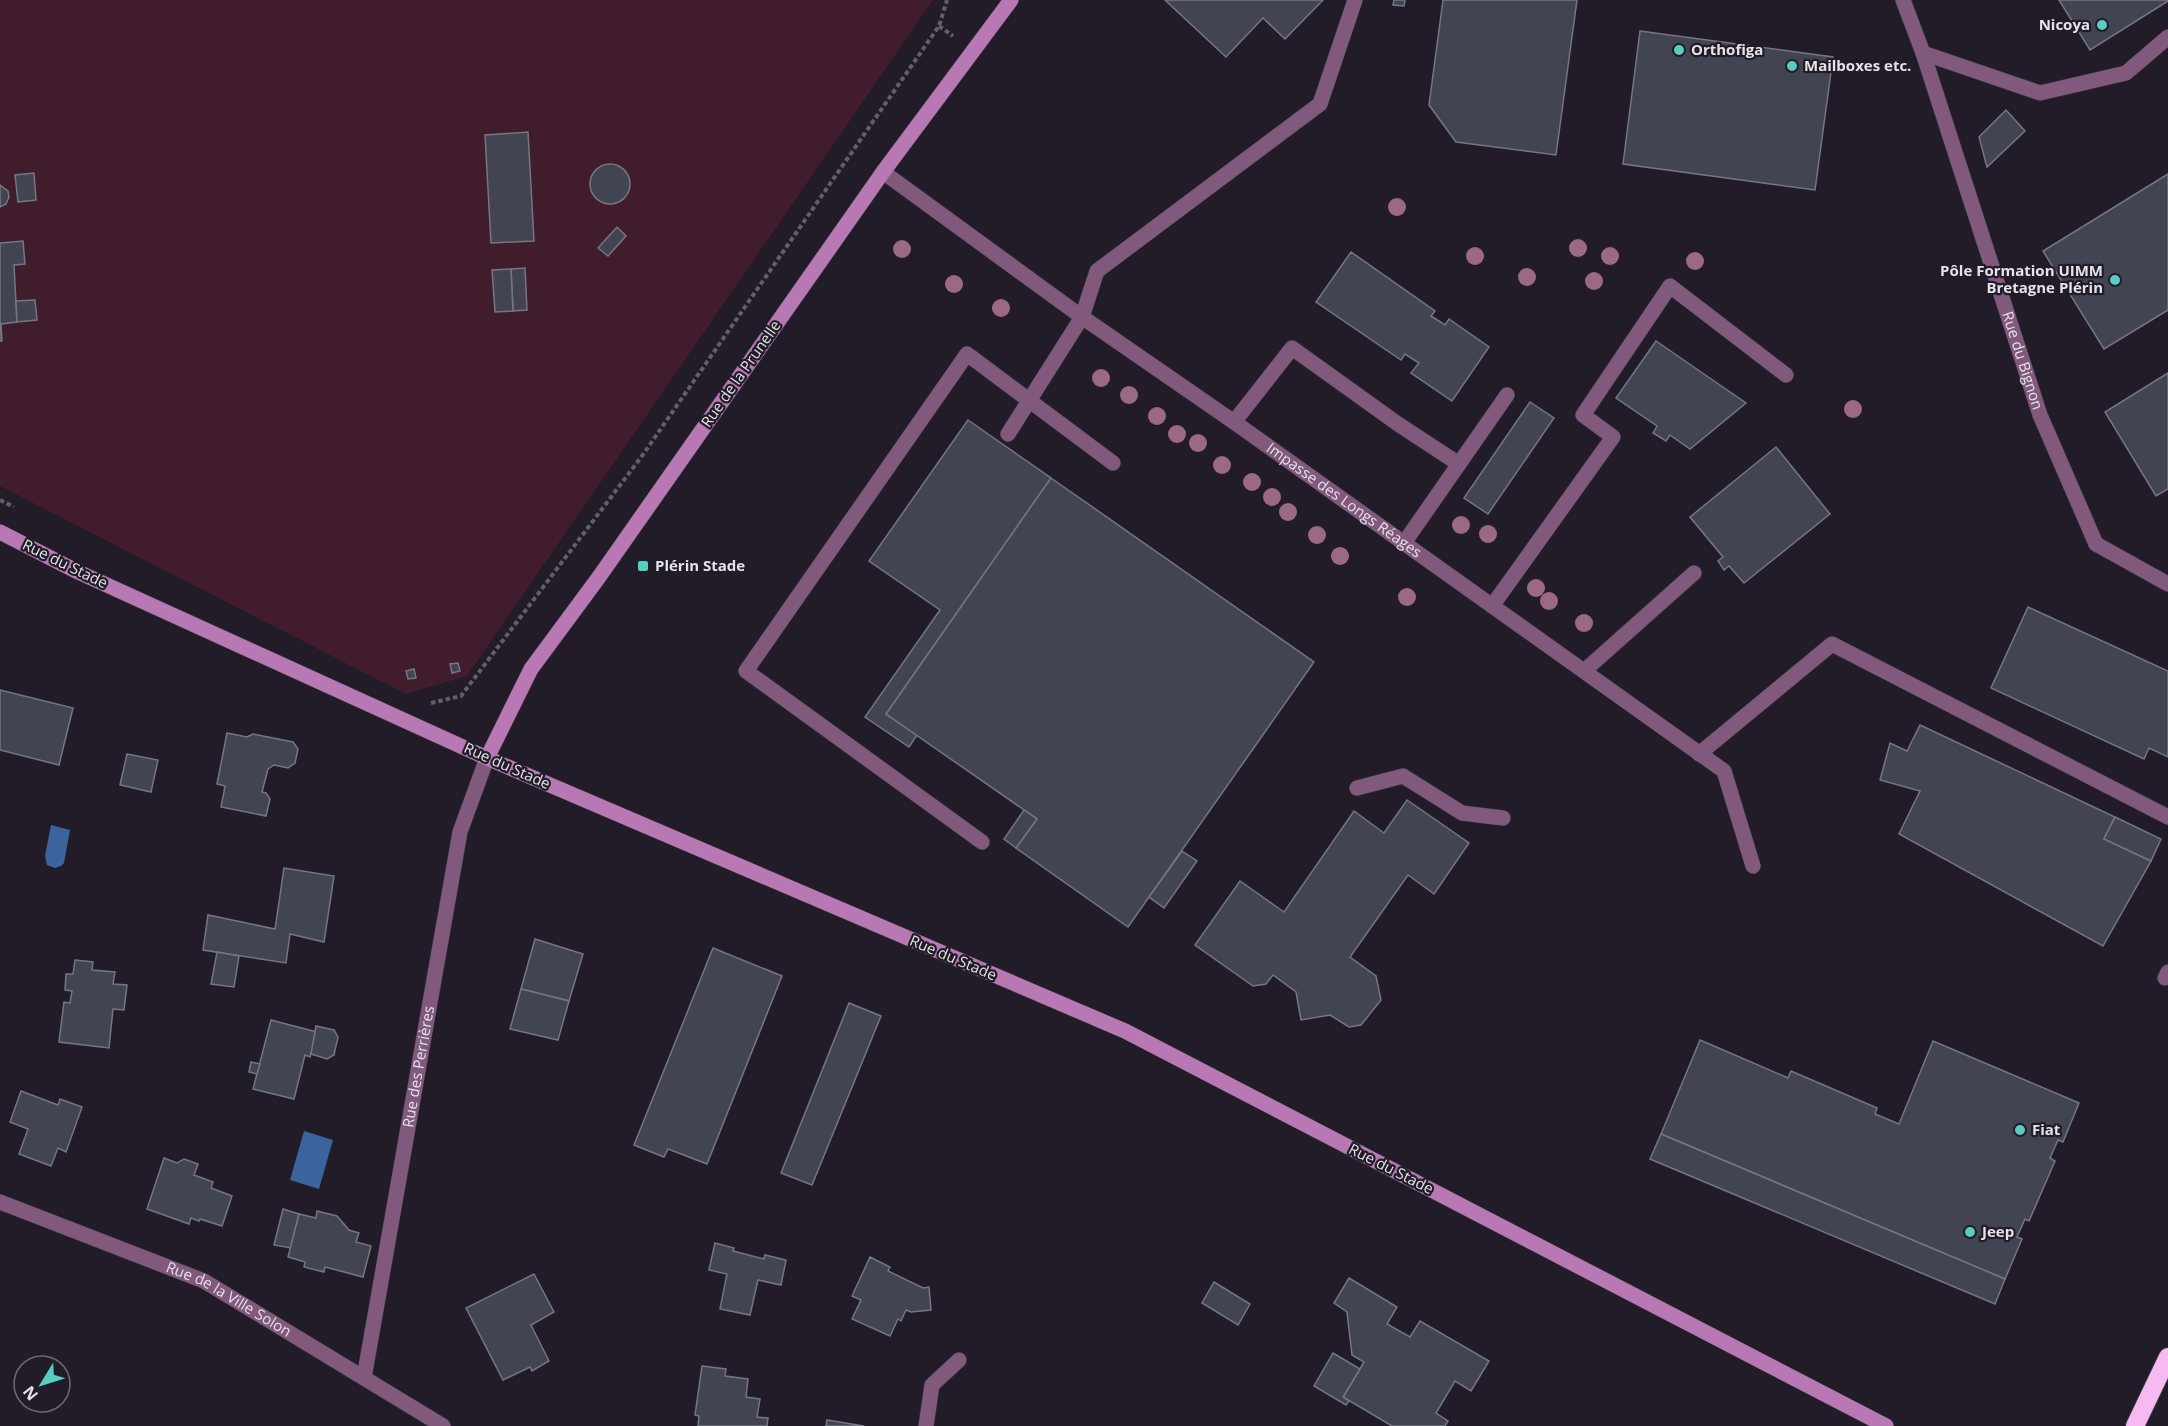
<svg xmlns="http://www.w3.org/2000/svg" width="2168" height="1426" viewBox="0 0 2168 1426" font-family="'Open Sans',sans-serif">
  <rect width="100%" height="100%" fill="#211c27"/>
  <path fill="#411c2d" d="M0 0H933L467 676 406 694 0 486Z"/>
  <g fill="#3b649e">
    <path d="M51 825 70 830 64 863 61 866 55 868 47 865 45 856Z"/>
    <path d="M304 1131 333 1140 319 1189 290 1180Z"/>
  </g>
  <g fill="#434451" stroke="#757684" stroke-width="1.5">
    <path d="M1165 0H1323L1285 39 1263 18 1226 57Z"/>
    <path d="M1394 0H1405L1404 6 1393 5Z"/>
    <path d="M1443 0H1577L1556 155 1456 142 1429 105Z"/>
    <path d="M2059 0H2168V1L2090 50Z"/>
    <path d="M1640 31 1833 57 1815 190 1623 164Z"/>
    <path d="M2006 110 2025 131 1987 167 1979 137Z"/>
    <path d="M528 132 534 241 491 243 485 135Z"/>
    <circle cx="610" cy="184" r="20"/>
    <path d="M34 173 36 200 18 202 15 175Z"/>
    <path d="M2168 174V310L2104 349 2043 251Z"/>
    <path d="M0 185 8 191 9 197 6 204 0 207Z"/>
    <path d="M617 227 626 236 608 256 598 248Z"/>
    <path d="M23 241 25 264 14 265 17 322 1 324 2 341H0V243Z"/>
    <path d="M1351 252 1435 311 1431 316 1445 325 1449 319 1489 347 1452 401 1411 373 1419 363 1405 354 1401 360 1316 302Z"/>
    <path d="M525 268 527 310 513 311 511 269Z"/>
    <path d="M511 269 513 311 495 312 492 270Z"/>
    <path d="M35 300 37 320 17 322 16 301Z"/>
    <path d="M1656 341 1746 403 1690 449 1670 435 1666 441 1653 433 1657 426 1616 398Z"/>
    <path d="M2168 373V489L2156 496 2105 412Z"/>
    <path d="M1530 402 1554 418 1488 514 1464 498Z"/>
    <path d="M968 420 1051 478 886 714 917 735 909 747 865 717 940 610 869 561Z"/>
    <path d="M1776 447 1830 514 1744 583 1729 566 1724 570 1718 561 1723 557 1690 517Z"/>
    <path d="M1051 478 1314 662 1128 927 1016 848 1037 819 886 714Z"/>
    <path d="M2028 607 2168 671V757L2149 748 2144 759 1991 688Z"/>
    <path d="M458 663 460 671 452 673 450 664Z"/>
    <path d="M414 669 416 678 408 679 406 671Z"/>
    <path d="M0 690 73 708 59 765 0 750Z"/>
    <path d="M1920 725 2115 817 2104 839 2151 861 2103 946 1899 834 1920 791 1880 780 1890 743 1907 751Z"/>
    <path d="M227 733 247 737 253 734 293 742 298 749 295 763 288 768 274 765 268 769 262 792 266 793 270 799 266 816 221 807 225 786 217 784Z"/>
    <path d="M127 754 158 760 151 792 120 785Z"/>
    <path d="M1407 800 1469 843 1434 894 1408 875 1350 957 1376 976 1381 1000 1361 1025 1349 1027 1330 1015 1301 1020 1296 992 1273 975 1266 984 1253 986 1195 945 1240 881 1284 912 1354 811 1384 833Z"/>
    <path d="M1024 810 1037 819 1016 848 1004 839Z"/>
    <path d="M2115 817 2161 839 2151 861 2104 839Z"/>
    <path d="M1182 851 1197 861 1164 908 1149 897Z"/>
    <path d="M284 868 334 876 324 942 290 934 286 963 203 950 208 915 275 929Z"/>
    <path d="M535 939 583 954 569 1001 521 989Z"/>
    <path d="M713 948 782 976 707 1164 668 1149 664 1157 634 1145Z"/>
    <path d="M217 952 239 956 234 987 211 984Z"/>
    <path d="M75 960 93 962 92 970 115 972 113 984 127 985 124 1010 113 1009 109 1048 59 1042 64 1002 70 1003 72 991 65 990 66 974H73Z"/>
    <path d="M521 989 569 1001 558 1040 510 1029Z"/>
    <path d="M849 1003 881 1016 812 1185 781 1173Z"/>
    <path d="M271 1020 317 1032 310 1057 305 1055 294 1099 253 1089Z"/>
    <path d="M316 1026 334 1030 338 1037 334 1055 327 1059 311 1054Z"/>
    <path d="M1700 1040 1788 1078 1791 1071 1877 1108 1875 1114 1899 1124 1933 1041 2079 1103 2063 1142 2058 1140 2050 1158 2055 1161 2029 1221 2025 1219 2017 1237 2022 1239 2005 1279 1661 1134Z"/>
    <path d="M251 1062 260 1064 257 1074 249 1072Z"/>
    <path d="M21 1091 58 1105 60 1099 82 1107 66 1152 58 1148 51 1166 19 1154 28 1129 10 1122Z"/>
    <path d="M1661 1134 2005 1279 1995 1304 1650 1159Z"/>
    <path d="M164 1158 177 1163 184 1159 198 1164 194 1175 213 1182 211 1188 232 1196 222 1226 200 1219 199 1221 191 1218 189 1224 147 1209Z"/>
    <path d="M283 1209 299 1214 291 1248 274 1245Z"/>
    <path d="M317 1211 337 1216 349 1230 359 1233 356 1242 371 1246 363 1277 325 1267 324 1272 304 1267 305 1262 288 1257 299 1214 316 1218Z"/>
    <path d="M715 1243 734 1248 733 1251 764 1259 765 1255 786 1260 781 1285 758 1280 750 1315 720 1309 727 1274 709 1270Z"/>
    <path d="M870 1257 890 1267 888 1271 923 1288 929 1287 931 1310 911 1312 906 1310 901 1321 898 1319 890 1336 852 1319 861 1300 852 1296Z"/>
    <path d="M534 1274 554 1312 531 1325 549 1361 532 1371 530 1367 503 1380 466 1308Z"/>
    <path d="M1349 1278 1397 1307 1387 1324 1410 1337 1420 1321 1489 1361 1471 1391 1455 1381 1436 1413 1448 1421 1445 1426H1392L1343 1397 1364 1362 1352 1355 1347 1312 1334 1303Z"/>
    <path d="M1214 1282 1250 1304 1238 1325 1202 1303Z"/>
    <path d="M1333 1353 1360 1369 1343 1397 1349 1401 1346 1405 1314 1386Z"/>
    <path d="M702 1366 726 1369 725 1376 748 1379 746 1397 760 1399 757 1417 768 1418 767 1426H698L699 1416 695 1415Z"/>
    <path d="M827 1420 864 1426H826Z"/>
  </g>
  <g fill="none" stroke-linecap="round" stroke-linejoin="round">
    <defs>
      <g id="lane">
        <path d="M1923 53 2040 93 2126 73 2168 37"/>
        <path d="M1234 422 1292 348 1398 424 1459 464"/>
        <path d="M1008 434 1082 317 1097 271 1320 104 1355 0"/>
        <path d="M1404 543 1507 395"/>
        <path d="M2096 544 2168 584"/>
        <path d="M1492 606 1613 437 1583 415 1670 286 1786 375"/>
        <path d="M1584 671 1694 573"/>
        <path d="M1699 754 1832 644 2168 817"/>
        <path d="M1357 788 1403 776 1462 813 1503 818"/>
        <path d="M982 842 746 671 967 354 1113 463"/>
        <path d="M2165 978 2168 972"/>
        <path d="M926 1426 932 1385 959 1360"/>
      </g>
      <g id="street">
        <path id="s1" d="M1903 0 1923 53 2040 415 2096 544"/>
        <path id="s2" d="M883 172 1082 317 1234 422 1724 771 1753 866"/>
        <path id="s3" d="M0 1202 204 1281 443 1426"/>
        <path id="s4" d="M364 1378 460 832 487 758"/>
      </g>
      <g id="secondary">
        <path d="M0 532 76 571 487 758 1125 1031 1886 1426"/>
        <path d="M487 758 531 669 599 577 883 172 1011 0"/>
      </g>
      <path id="highway" d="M2135 1426 2168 1357"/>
    </defs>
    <use href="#lane" stroke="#3c3842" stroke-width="16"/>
    <use href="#street" stroke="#3c3842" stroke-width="16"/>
    <use href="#secondary" stroke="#3c3842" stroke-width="16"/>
    <use href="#highway" stroke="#3c3842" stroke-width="20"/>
    <g stroke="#635f68" stroke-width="4" stroke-dasharray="4.5 3" stroke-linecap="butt">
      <path d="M939 26 953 36"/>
      <path d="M0 500 14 507"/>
      <path d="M431 703 461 696 642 456 939 26 947 0"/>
    </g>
    <use href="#lane" stroke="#80597d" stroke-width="15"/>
    <use href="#street" stroke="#80597d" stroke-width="15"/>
    <use href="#secondary" stroke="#b878b3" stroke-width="15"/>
    <use href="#highway" stroke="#f6baf0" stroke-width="18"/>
  </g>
  <g fill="#9b6a82">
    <circle cx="1397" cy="207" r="9"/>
    <circle cx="1578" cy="248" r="9"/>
    <circle cx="902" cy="249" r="9"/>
    <circle cx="1475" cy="256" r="9"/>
    <circle cx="1610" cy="256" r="9"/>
    <circle cx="1695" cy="261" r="9"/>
    <circle cx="1527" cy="277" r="9"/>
    <circle cx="1594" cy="281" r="9"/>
    <circle cx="954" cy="284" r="9"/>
    <circle cx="1001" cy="308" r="9"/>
    <circle cx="1101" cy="378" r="9"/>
    <circle cx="1129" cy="395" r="9"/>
    <circle cx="1853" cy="409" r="9"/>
    <circle cx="1157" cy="416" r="9"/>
    <circle cx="1177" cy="434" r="9"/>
    <circle cx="1198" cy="443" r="9"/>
    <circle cx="1222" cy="465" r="9"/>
    <circle cx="1252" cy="482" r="9"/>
    <circle cx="1272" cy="497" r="9"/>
    <circle cx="1288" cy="512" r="9"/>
    <circle cx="1461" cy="525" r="9"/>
    <circle cx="1488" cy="534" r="9"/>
    <circle cx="1317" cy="535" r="9"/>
    <circle cx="1340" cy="556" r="9"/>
    <circle cx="1536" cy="588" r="9"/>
    <circle cx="1407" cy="597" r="9"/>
    <circle cx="1549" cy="601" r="9"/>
    <circle cx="1584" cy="623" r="9"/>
  </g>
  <g fill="#57cec1" stroke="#211c27" stroke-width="2">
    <circle cx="2102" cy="25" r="6"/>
    <circle cx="1679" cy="50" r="6"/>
    <circle cx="1792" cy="66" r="6"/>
    <circle cx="2115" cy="280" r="6"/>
    <rect x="637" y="560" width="12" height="12" rx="3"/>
    <circle cx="2020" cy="1130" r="6"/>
    <circle cx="1970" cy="1232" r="6"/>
  </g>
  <g text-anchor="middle" stroke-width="4.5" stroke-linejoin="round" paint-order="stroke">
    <g font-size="15" font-weight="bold" fill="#e5e2e9" stroke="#211c27" text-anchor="start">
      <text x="2090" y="30" text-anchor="end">Nicoya</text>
      <text x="1691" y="55">Orthofiga</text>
      <text x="1804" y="71">Mailboxes etc.</text>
      <text x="2103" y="276" text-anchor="end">Pôle Formation UIMM<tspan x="2103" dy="17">Bretagne Plérin</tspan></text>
      <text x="655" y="571">Plérin Stade</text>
      <text x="2032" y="1135">Fiat</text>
      <text x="1982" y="1237">Jeep</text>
    </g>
    <g font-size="15" fill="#e5e2e9" stroke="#211c27">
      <text dy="5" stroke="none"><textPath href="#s1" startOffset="380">Rue du Bignon</textPath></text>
      <text transform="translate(741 374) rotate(-55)" y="5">Rue de la Prunelle</text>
      <text dy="5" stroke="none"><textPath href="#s2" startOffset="566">Impasse des Longs Réages</textPath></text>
      <text transform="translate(65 564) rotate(26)" y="5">Rue du Stade</text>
      <text transform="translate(507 766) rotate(24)" y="5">Rue du Stade</text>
      <text transform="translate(953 958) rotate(23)" y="5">Rue du Stade</text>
      <text dy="5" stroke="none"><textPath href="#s4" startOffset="316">Rue des Perrières</textPath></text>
      <text transform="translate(1391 1169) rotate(27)" y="5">Rue du Stade</text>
      <text dy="5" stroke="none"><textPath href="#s3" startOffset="249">Rue de la Ville Solon</textPath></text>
    </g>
  </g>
  <g transform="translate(42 1384) rotate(232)"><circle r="28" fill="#211c27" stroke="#6f6b75" stroke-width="1.5"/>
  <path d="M0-4.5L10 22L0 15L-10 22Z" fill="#57cec1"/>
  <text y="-9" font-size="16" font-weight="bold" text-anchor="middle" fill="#e5e2e9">N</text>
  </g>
</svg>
